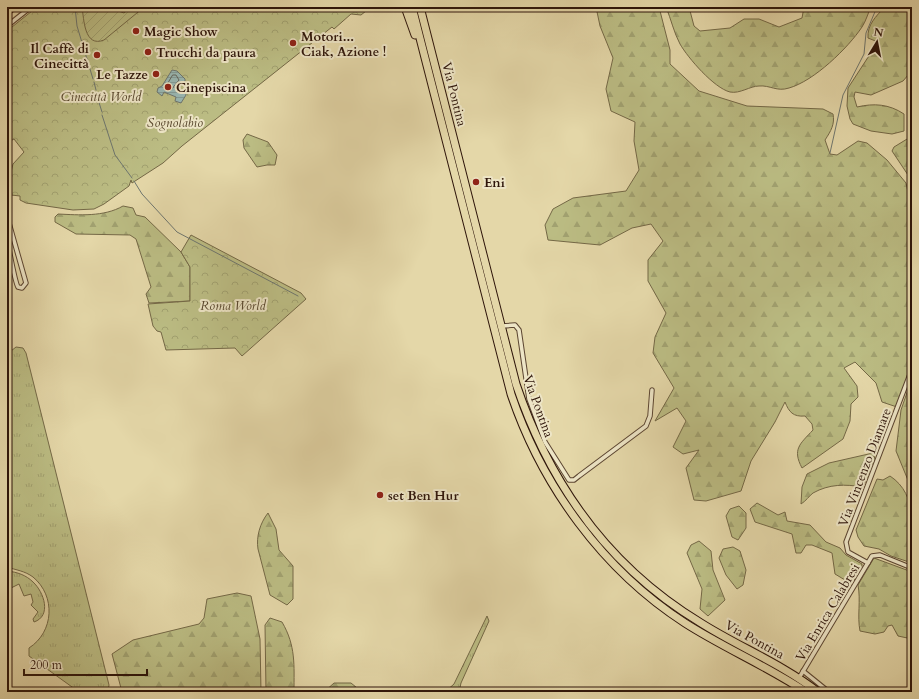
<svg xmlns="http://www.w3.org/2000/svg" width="919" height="699" viewBox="0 0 919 699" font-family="Cardo,serif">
  <defs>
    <pattern id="grass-tufts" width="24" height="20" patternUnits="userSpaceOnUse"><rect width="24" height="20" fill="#bbbc83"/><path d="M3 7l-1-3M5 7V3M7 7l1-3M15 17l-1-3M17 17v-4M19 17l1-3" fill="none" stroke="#a1a170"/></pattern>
    <pattern id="forest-firs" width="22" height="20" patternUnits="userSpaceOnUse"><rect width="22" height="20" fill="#bbbc83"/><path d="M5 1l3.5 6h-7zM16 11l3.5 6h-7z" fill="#a1a170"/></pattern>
    <pattern id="park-crowns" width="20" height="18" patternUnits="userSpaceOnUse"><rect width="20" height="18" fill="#bbbc83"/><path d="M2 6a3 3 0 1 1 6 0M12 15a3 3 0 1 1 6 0" fill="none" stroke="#a1a170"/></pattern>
    <pattern id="garden-furrows" width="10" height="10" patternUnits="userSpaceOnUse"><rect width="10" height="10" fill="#bbbc83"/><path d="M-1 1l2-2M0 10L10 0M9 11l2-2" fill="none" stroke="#a1a170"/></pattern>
    <pattern id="water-rules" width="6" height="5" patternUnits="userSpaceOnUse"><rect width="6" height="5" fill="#99b7b2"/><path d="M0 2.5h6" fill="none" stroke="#849c98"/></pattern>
  </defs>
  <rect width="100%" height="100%" fill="#e4d7a8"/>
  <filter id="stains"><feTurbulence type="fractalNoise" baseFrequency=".005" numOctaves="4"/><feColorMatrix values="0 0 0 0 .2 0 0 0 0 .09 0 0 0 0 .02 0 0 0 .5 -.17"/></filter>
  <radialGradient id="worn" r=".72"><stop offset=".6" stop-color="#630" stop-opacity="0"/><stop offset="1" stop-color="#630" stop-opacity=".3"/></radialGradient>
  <g fill="url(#grass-tufts)" stroke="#746846">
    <path d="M16 347 23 348 26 353 109 685 108 692H79L29 656V648C54 632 56 596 33 577 25 571 16 570 7 567V360L11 351Z"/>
    <path d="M7 571C17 572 26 575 33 582 44 592 52 616 34 622L33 619 38 612 31 605 33 602 31 594 24 596 19 584 11 588 7 586Z"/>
    <path d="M487 616 489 621 461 683 459 692H445L454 684Z"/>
  </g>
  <g fill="url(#forest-firs)" stroke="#746846">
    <path d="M596 7H659L670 50V64L699 91 747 106 823 109 833 114C835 124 831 131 825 140L830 154 837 155 858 141 867 143 887 160 906 183 912 210V363L897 407 882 402 876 383 855 362 844 368 857 386 858 397 851 404 850 421 843 439 802 468C792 449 800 444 813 430L812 424 805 416C793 417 789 412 785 402L775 422 751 461 741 491 706 501 694 500 686 468 699 450 683 454 673 447 686 421 677 408 655 421 674 388 653 353 655 337 666 313 648 281V260L663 241 651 224 632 228 600 245 548 240 545 225 553 209 573 198 626 191 639 170 634 141 635 122 611 111 606 89 613 58 600 26Z"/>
    <path d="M666 7H689L694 26 700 31 730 28 744 19H759L779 27 802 18 804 7H871C868 13 866 21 862 27 848 48 814 81 789 88 777 92 770 85 759 86 750 86 740 94 730 92 714 88 688 58 680 44 674 33 671 19 666 7Z"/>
    <path d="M885 7H912V58L909 74 903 81 871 95 855 92 854 97 857 107C874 103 889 104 904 114V131L892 134 871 131 853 124 850 119 847 106 848 88 878 42 868 38C867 25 876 16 885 7Z"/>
    <path d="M247 134 268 142 277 155 275 165H267L257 167 244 148 243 140Z"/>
    <path d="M912 136V181L892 151 894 147Z"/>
    <path d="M123 206 133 208 136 215 145 217 181 252 190 267V301L149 303 146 294 151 287 136 239 130 235 76 234 55 222V217L58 214C79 215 104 217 123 206Z"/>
    <path d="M912 378V490L896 451 901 410Z"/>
    <path d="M873 453 875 459 863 487C845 484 829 484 813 493 809 496 806 501 801 504L802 487 807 474 829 463Z"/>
    <path d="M890 476C919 495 912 533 912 563L891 556 879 549 864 546 858 537 856 530 877 479 883 480Z"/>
    <path d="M757 503 778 515 785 512 787 521 810 525 826 542 840 548 846 555 862 564V568L854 581 845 580 835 574 832 553 812 545H806L801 553H796L792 534 755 522 750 509Z"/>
    <path d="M739 506 746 513V528L738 540 732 537 726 516 730 509Z"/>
    <path d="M268 513 276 529 279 550 293 566V599L287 605 270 595 258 549C256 537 260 523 268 513Z"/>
    <path d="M699 541 711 551 713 570 725 600 708 616 700 609 702 589 687 553 691 545Z"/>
    <path d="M733 547 740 551 746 570 743 585 737 589 726 575 719 558 723 549Z"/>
    <path d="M874 558 912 572V639L898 636 892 625 888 626 884 632 875 634 860 631C857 616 861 601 858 585Z"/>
    <path d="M237 593 251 596 260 639 261 692H122L112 654 133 640 199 624 204 618 207 599Z"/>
    <path d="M270 618 282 622C296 646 294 665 294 692H266L265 625Z"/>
    <path d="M334 683H351L362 692H324Z"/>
  </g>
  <g fill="url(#park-crowns)" stroke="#746846">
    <path d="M37 7H371L361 15 351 14 334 29 332 27 182 146 163 163 132 183 131 180 129 186 104 204 94 209 73 210 26 203 20 200V196L11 195 8 184 13 164 24 152 14 139 7 143V88L12 86 7 69V31Z"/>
    <path d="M191 235 301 293 306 299 242 356 235 348 166 350 161 332 157 331 153 326 148 304 190 301V267L181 252Z"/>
  </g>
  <path fill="url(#garden-furrows)" stroke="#746846" d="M82 7H112L113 9 124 13 131 7 143 8 104 40C84 48 84 19 82 7Z"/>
  <path fill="url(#water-rules)" stroke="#6e766f" d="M172 70 177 71 185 79V86L183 84 177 87V89L183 91 185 88 186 95 181 103 175 101 176 97 164 92 162 96 157 92 158 88 162 86Z"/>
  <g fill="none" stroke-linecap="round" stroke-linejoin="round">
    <path stroke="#64665e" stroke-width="1" d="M173 75H176L179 80 171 90 166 87Z"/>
    <g stroke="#6e766f" stroke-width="1">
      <path d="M75 7 77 26 93 79"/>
      <path d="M94 82 96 90"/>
      <path d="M96 93 102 112"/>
      <path d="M102 115 115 155 132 178"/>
      <path d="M830 153 843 95 864 54 866 33 877 7"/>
      <path d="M134 181 142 194 177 232 298 296"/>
    </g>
    <defs>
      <g id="street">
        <path d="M7 26 31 7"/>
        <path d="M7 216 26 283 22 288 18 287C15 283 9 248 7 240"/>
        <path d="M502 326 515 325 519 330 529 399 545 442 569 480H574L579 476 646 426 650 416 652 390"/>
        <path d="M868 563 848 552 846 542 912 369"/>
        <path d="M803 671 829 692"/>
        <path d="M799 678 872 556 880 555 912 568"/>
      </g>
      <path id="secondary" d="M7 13 14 7"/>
      <g id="highway">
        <path d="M405 7 415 35"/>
        <path d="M412 7 511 394C542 486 603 570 685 623 724 648 767 666 806 692"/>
        <path d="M420 7 516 384C550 485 608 567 701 623 739 647 782 664 818 692"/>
      </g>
    </defs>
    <use href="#street" stroke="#5c4632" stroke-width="5.5"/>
    <use href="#secondary" stroke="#2e150a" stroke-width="7"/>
    <use href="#highway" stroke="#2e150a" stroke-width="9"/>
    <use href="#street" stroke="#ede5c6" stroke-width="3.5"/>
    <use href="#secondary" stroke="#ede5c6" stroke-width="5"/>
    <use href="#highway" stroke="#e4d7a8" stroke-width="7"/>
  </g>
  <g fill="#8f2418" stroke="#ede5c6" stroke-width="1.5">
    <circle cx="136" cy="31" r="4"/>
    <circle cx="293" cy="43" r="4"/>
    <circle cx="148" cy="52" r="4"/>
    <circle cx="97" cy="55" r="4"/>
    <circle cx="156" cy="74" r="4"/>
    <circle cx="168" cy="87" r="4"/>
    <circle cx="476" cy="182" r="4"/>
    <circle cx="380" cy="495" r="4"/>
  </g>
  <g text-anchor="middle" stroke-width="4" stroke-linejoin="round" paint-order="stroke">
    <g font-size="13" font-weight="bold" fill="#2e150a" stroke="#ede5c6" text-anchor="start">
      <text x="144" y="36">Magic Show</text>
      <text x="301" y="41">Motori...<tspan x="301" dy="15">Ciak, Azione !</tspan></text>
      <text x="89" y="53" text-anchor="end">Il Caffè di<tspan x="89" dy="15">Cinecittà</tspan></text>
      <text x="156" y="57">Trucchi da paura</text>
      <text x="148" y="79" text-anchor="end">Le Tazze</text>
      <text x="176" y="92">Cinepiscina</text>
      <text x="484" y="187">Eni</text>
      <text x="388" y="500">set Ben Hur</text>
    </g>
    <g font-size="13" fill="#2e150a" stroke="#ede5c6">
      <text transform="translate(455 94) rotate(76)" y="5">Via Pontina</text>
      <text transform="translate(539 406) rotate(70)" y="5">Via Pontina</text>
      <text transform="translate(864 467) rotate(-69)" y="5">Via Vincenzo Diamare</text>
      <text transform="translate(827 612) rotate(-59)" y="5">Via Enrica Calabresi</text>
      <text transform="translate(755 639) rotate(29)" y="5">Via Pontina</text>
    </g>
    <g font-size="13" font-style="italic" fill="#58472e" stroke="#ede5c6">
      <text x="101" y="101">Cinecittà World</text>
      <text x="175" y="127">Sognolabio</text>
      <text x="233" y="310">Roma World</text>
    </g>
  </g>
  <rect width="919" height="699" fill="none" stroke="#e4d7a8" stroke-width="24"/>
  <rect x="8" y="8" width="903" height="683" fill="none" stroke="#2e150a" stroke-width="2"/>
  <rect x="12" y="12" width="895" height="675" fill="none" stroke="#2e150a"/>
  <g transform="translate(877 42) rotate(10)" stroke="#ede5c6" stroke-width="3" paint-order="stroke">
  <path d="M0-3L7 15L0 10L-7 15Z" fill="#2e150a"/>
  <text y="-6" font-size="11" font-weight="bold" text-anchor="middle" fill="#2e150a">N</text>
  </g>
  <path d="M24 669v6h123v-6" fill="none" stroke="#2e150a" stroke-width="2"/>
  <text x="30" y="669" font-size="12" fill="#2e150a" stroke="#ede5c6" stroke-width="3" paint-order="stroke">200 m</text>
  <rect width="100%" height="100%" filter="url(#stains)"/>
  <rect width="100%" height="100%" fill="url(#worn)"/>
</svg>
